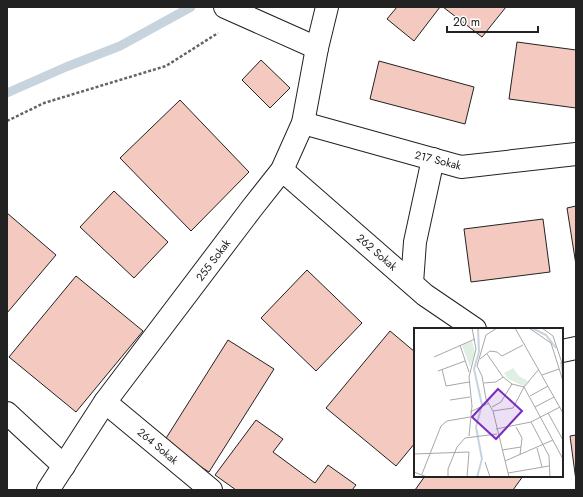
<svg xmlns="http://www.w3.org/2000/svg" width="583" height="497" viewBox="0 0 583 497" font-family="Jost,sans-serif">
  <rect width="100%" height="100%" fill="#fff"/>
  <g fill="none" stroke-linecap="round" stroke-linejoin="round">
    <path stroke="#c7d3dd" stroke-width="9" d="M7 93 66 67 120 46 191 7"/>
  </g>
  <g fill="#f3c9c0" stroke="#222">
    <path d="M397 7H440L414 41 387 19Z"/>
    <path d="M443 7H506L482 37Z"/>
    <path d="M517 42 576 50V108L509 99Z"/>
    <path d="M261 60 290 88 270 108 242 80Z"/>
    <path d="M379 61 474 87 465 124 370 99Z"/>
    <path d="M180 100 249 172 191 231 120 158Z"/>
    <path d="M114 191 168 242 134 278 80 227Z"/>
    <path d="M576 206V265L567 208Z"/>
    <path d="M7 213 56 255 7 313Z"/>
    <path d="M543 219 550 272 471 282 464 229Z"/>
    <path d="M307 270 362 323 316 371 261 318Z"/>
    <path d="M76 276 143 331 76 412 9 357Z"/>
    <path d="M390 331 415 352V443L396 466 326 408Z"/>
    <path d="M228 340 274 369 209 472 163 443Z"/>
    <path d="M256 420 283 439 273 452 315 483 328 465 356 485 352 490H236L215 475Z"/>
    <path d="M576 435V481L570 436Z"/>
    <path d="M425 476H523L513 490H415Z"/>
  </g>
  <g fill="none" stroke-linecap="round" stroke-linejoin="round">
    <defs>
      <g id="minor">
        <path d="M225 7 317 48"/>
        <path d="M303 123 461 167 576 154"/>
        <path d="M282 170 425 295 475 329"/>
        <path d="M412 283 415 242 433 159"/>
        <path d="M562 351 576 348"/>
        <path d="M105 402 211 490"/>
        <path d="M7 413 64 466"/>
      </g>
      <path id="tertiary" d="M48 490 105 402 252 208 282 170 303 123 317 48 327 7"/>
    </defs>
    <use href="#minor" stroke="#222" stroke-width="24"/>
    <use href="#tertiary" stroke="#222" stroke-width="24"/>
    <path stroke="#646464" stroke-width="2.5" stroke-dasharray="3 2" stroke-linecap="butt" d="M7 121 44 103 166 66 218 33"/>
    <use href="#minor" stroke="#fff" stroke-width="22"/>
    <use href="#tertiary" stroke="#fff" stroke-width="22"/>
  </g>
  <g text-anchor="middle" stroke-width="3" stroke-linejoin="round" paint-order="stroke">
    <g font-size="11" fill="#222" stroke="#fff">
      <text transform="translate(438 160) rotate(14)" y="4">217 Sokak</text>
      <text transform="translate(377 252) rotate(41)" y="4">262 Sokak</text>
      <text transform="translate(213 260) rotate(-53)" y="4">255 Sokak</text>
      <text transform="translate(158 446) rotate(40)" y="4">264 Sokak</text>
    </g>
  </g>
  <g transform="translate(414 328)">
    <rect width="149" height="149" fill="#fff"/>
    <path d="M58 13 61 25 56 39 48 17ZM99 40 105 48 114 53 110 58 94 51 90 45Z" fill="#e0efe3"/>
    <path fill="none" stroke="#c7d3dd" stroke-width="2" d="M64 0 65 24 60 41 68 77M118 0 132 7 142 20M147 34 149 46M63 149 68 131 62 99 67 80"/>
    <path fill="none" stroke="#a7a7a7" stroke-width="1" d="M83 0 72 7 63 38 68 48 72 71 79 83 95 149M101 0 149 85M115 0 137 15 149 53M128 0 139 8 149 38M46 17 55 44M73 26 89 49 98 56 110 59 149 131M20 29 61 11M66 31 76 23 83 24 88 28 109 17M28 41 32 58 55 54M24 43 51 33M128 47 145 41M70 55 82 54 89 49M116 68 134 58M36 72 56 69M78 79 87 74 98 56M121 79 140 69M79 83 99 80 110 59 125 41M56 84 75 75M134 85 149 112M117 94 135 128 136 149M102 99 108 110 106 127M82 101 117 94 146 79M55 108 58 78 55 49 62 21 58 0M123 120 128 139M88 122 107 119M0 126 55 124 53 149M91 133 139 112M71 134 76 149M0 144 13 149M94 145 135 138M8 146 27 98 33 93 56 89M34 149V141L43 119 51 110 83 106"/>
    <path fill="#7b2cbf" fill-opacity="0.15" stroke="#7b2cbf" stroke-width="2" d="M84 61 108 83 82 111 58 89Z"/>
    <rect width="149" height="149" fill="none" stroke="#222" stroke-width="2"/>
  </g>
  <rect width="583" height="497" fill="none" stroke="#222222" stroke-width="16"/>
  <path d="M447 26v6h91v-6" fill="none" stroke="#222222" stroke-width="2"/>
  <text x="453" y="26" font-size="12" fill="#222222" stroke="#ffffff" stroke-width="3" paint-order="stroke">20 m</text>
</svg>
